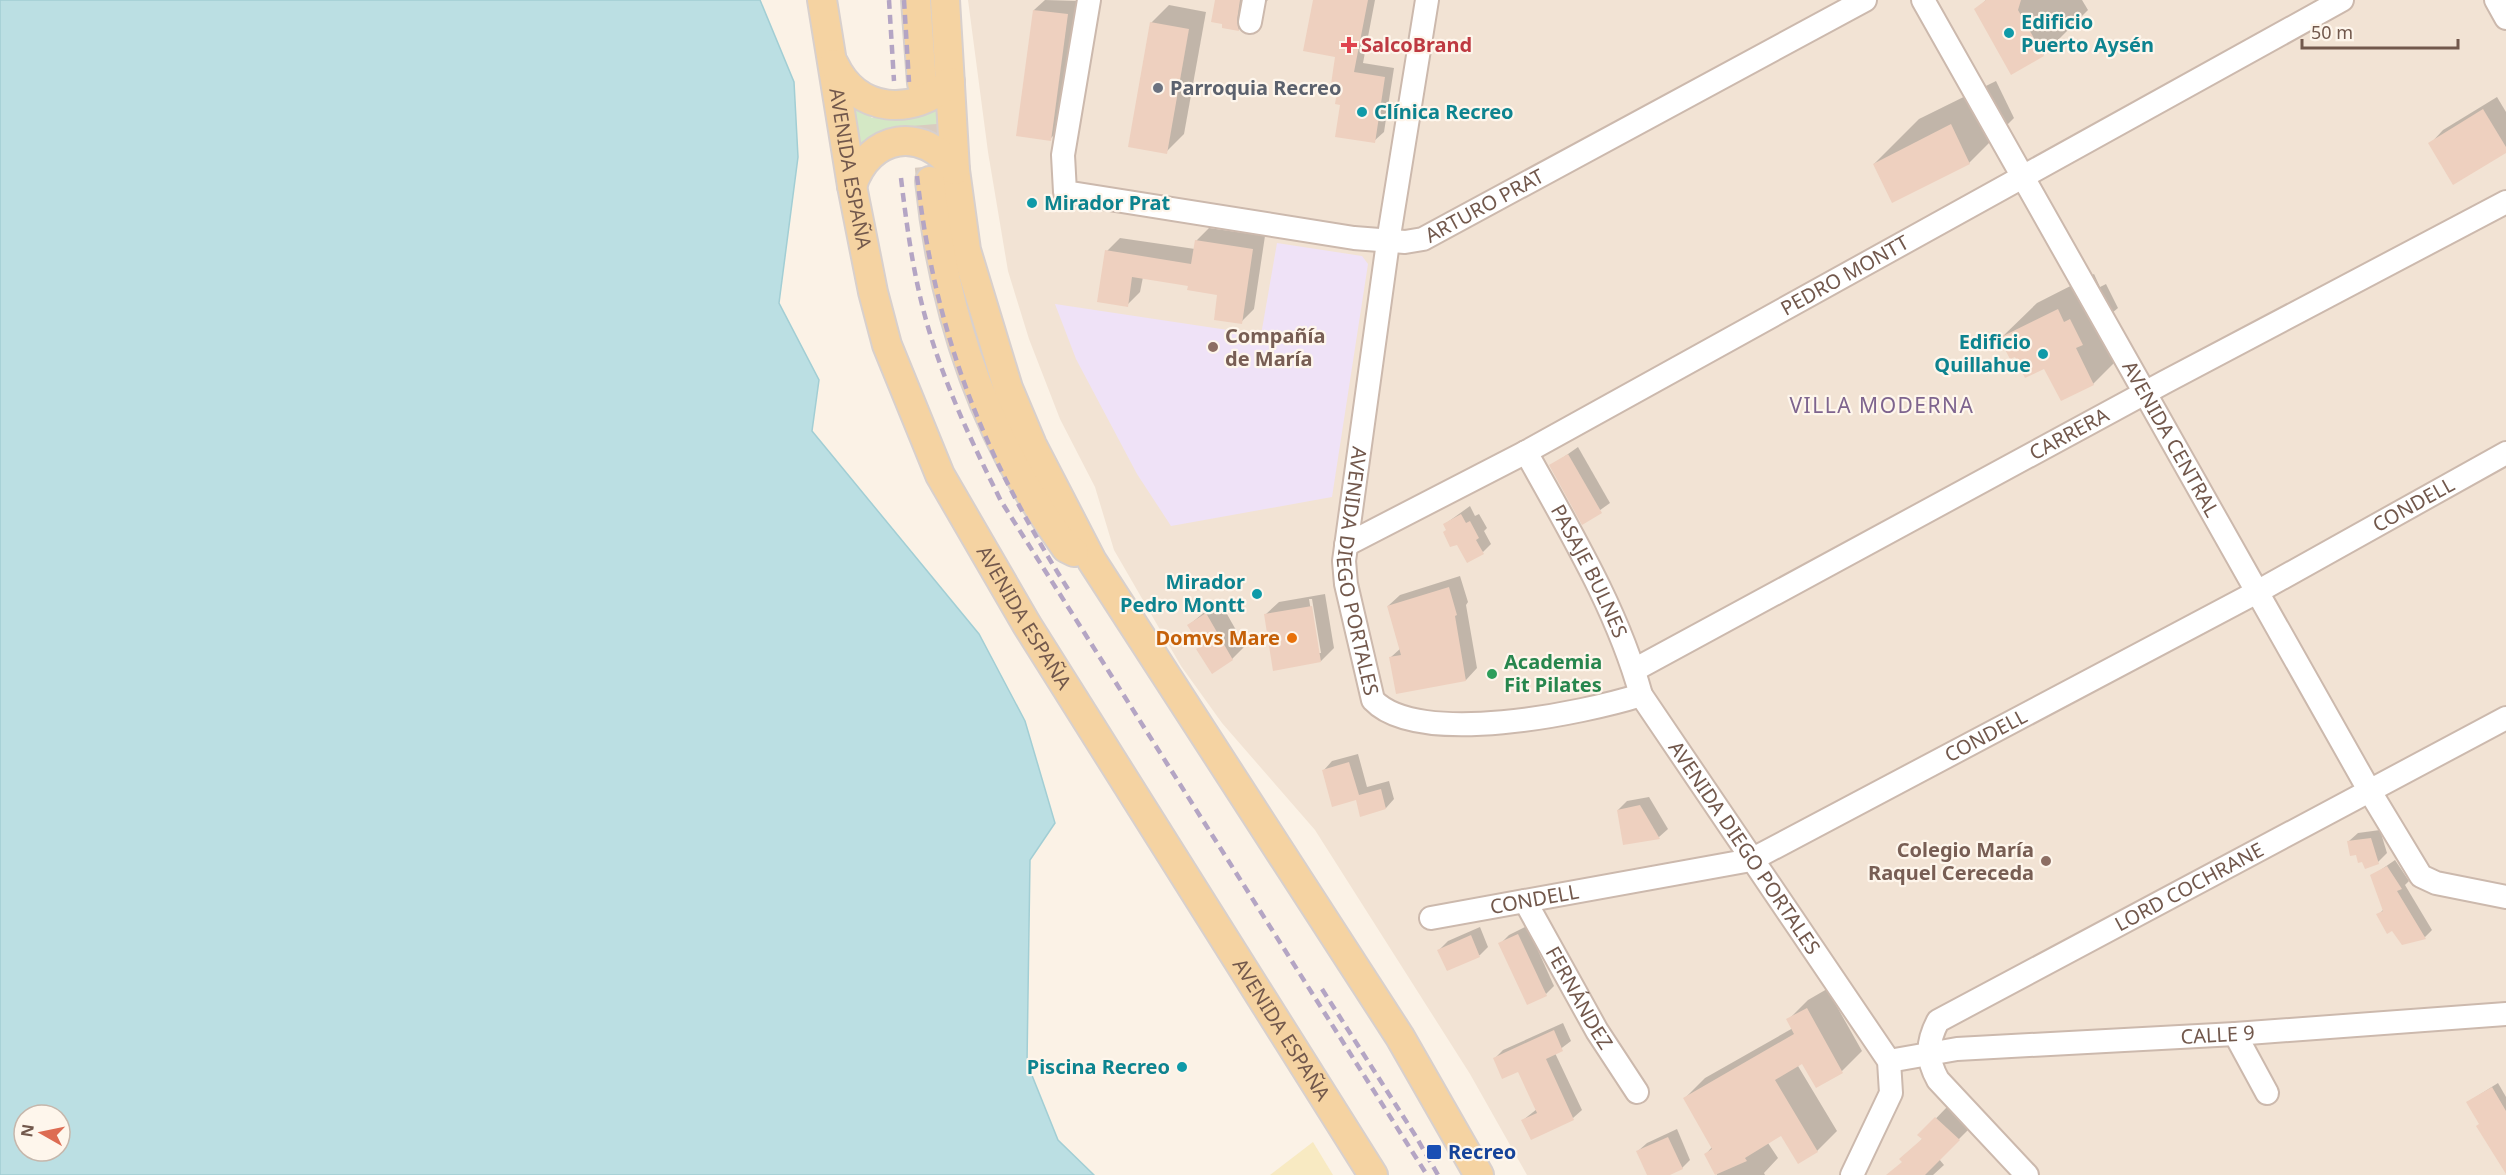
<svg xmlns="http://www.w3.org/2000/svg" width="2506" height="1175" viewBox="0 0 2506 1175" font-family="'Noto Sans',sans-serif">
  <rect width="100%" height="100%" fill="#fbf2e6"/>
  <path fill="#f2e3d4" d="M968 0H2506V1175H1527L1470 1074 1315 830 1222 723 1181 666 1114 550 1095 487 1060 419 1029 339 1008 271 988 152Z"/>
  <path fill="#efe2f7" d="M1277 243 1362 256 1368 264 1332 497 1171 526 1137 474 1076 359 1055 304 1261 335Z"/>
  <path fill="#d4e8c5" d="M849 100 872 118H893L937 107 938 143 859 155Z"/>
  <path fill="#f8eac2" d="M1313 1142 1333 1175H1270Z"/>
  <path fill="#bbdfe3" stroke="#a2ced4" stroke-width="1.5" fill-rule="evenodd" d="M0 0H760L794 82 798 157 779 303 819 380 812 431 979 634 1025 721 1055 823 1030 860 1027 1063 1058 1140 1094 1175H0ZM24 1115H60V1151H24Z"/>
  <g fill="#0003" fill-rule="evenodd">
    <path d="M1045 0 1080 1 1063 126 1050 139 1034 10Z"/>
    <path d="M1217 0H1268L1238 30Z"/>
    <path d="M1314 0H1375L1363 63 1394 68 1384 132 1374 141 1342 104 1337 56Z"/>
    <path d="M1986 0H2082L2088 10 2043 55 1976 10Z"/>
    <path d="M1169 5 1206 12 1184 134 1166 152 1151 23Z"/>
    <path d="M1996 81 2014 118 1969 163 1892 201 1874 164 1919 119Z"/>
    <path d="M2497 97 2506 112V151L2430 144 2443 130Z"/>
    <path d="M1209 228 1265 236 1254 309 1241 322 1219 294 1190 285 1143 277 1140 292 1127 305 1107 251 1120 238 1195 249 1196 241Z"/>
    <path d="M2094 274 2100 287 2106 284 2118 308 2112 313 2129 348 2093 384 2016 354 2001 338 2037 303Z"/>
    <path d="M1578 447 1610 503 1582 523 1551 466Z"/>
    <path d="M1470 506 1475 516 1479 514 1487 528 1484 531 1491 544 1483 552 1448 529 1445 524Z"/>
    <path d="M1460 576 1468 602 1466 605 1477 668 1466 680 1391 657 1401 648 1388 606 1400 595Z"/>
    <path d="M1325 594 1334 648 1321 661 1265 615 1279 602ZM1309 599H1312L1321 653H1318Z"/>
    <path d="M1219 600 1245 646 1232 659 1198 649 1202 645 1189 625Z"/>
    <path d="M1358 754 1367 787 1389 781 1394 799 1386 808 1357 798 1324 770 1332 761Z"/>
    <path d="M1649 797 1668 829 1659 837 1624 843 1618 810 1627 801Z"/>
    <path d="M2380 830 2387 853 2378 862 2357 854 2349 841 2358 833Z"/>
    <path d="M2395 860 2409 881 2405 885 2432 930 2425 937 2392 929 2378 915 2384 909 2372 876Z"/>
    <path d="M1527 926 1554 986 1546 994 1500 944 1509 935Z"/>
    <path d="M1480 927 1488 947 1480 955 1447 970 1439 950 1448 941Z"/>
    <path d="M1827 989 1862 1051 1842 1071 1816 1086 1803 1062 1798 1066 1837 1131 1817 1151 1782 1134 1768 1143 1778 1158 1764 1173 1765 1175H1717L1706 1154 1712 1147 1685 1098 1705 1078 1793 1028 1788 1020 1808 1000Z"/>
    <path d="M1563 1023 1571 1041 1555 1053 1582 1110 1573 1118 1523 1120 1537 1109 1519 1070 1494 1059 1503 1050Z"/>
    <path d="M2498 1083 2506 1097V1160L2468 1102Z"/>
    <path d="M1947 1107 1969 1129 1939 1159 1944 1165 1933 1175H1901L1904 1161 1923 1138 1920 1135Z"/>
    <path d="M1677 1129 1690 1160 1682 1168 1666 1175H1648L1638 1151 1647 1143Z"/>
  </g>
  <g fill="#eed0bf">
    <path d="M1215 0H1240L1237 20 1239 31 1222 28V24L1211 22Z"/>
    <path d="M1313 0H1368L1354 72 1385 77 1375 143 1335 137 1340 105 1335 104 1337 92 1330 91 1335 57 1303 51Z"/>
    <path d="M1986 0H2021L2018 10 2044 56 2011 75 1974 9Z"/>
    <path d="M1033 10 1068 14 1051 141 1016 136Z"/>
    <path d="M1150 22 1189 29 1167 154 1128 147Z"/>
    <path d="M2483 109 2506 147V153L2453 185 2428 143Z"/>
    <path d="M1951 124 1970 164 1892 203 1873 164Z"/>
    <path d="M1195 240 1253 249 1242 324 1214 320 1217 295 1187 290 1188 286 1132 277 1128 307 1097 302 1105 250 1191 264Z"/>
    <path d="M2058 309 2064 322 2070 319 2083 345 2076 348 2094 385 2061 401 2044 369 2025 378 2015 357 2010 359 1999 338Z"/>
    <path d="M1568 454 1602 513 1582 525 1549 465Z"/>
    <path d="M1461 514 1466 523 1470 521 1479 538 1476 540 1484 554 1467 563 1457 545 1450 547 1443 532 1446 530 1443 524Z"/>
    <path d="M1449 587 1457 615 1455 616 1466 681 1396 694 1389 657 1401 655 1387 606Z"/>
    <path d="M1312 606 1321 662 1273 671 1264 614Z"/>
    <path d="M1206 613 1233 660 1212 674 1196 649 1201 646 1187 625Z"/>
    <path d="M1349 762 1359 795 1381 789 1386 809 1360 817 1356 800 1332 807 1322 770Z"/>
    <path d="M1640 805 1660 839 1623 845 1617 810Z"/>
    <path d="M2371 838 2379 864 2365 869 2362 862 2358 863 2356 855 2350 856 2347 841Z"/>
    <path d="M2387 866 2402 889 2397 891 2426 939 2402 945 2392 931 2387 934 2376 914 2383 911 2370 875Z"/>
    <path d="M1518 934 1547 996 1527 1005 1498 943Z"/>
    <path d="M1471 935 1480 957 1447 971 1437 950Z"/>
    <path d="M1807 1008 1843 1073 1816 1088 1802 1064 1775 1080 1818 1152 1798 1164 1781 1136 1745 1158 1747 1161 1715 1175 1704 1154 1712 1149 1683 1098 1794 1034 1786 1019Z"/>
    <path d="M1554 1030 1563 1051 1546 1059 1574 1120 1531 1140 1521 1120 1537 1113 1518 1072 1502 1079 1493 1058Z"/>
    <path d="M2492 1087 2506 1111V1174L2476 1126 2479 1124 2466 1102Z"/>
    <path d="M1935 1117 1960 1140 1925 1175H1886L1902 1162 1899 1159 1922 1139 1917 1135Z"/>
    <path d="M1668 1137 1683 1169 1670 1175H1647L1636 1151Z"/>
  </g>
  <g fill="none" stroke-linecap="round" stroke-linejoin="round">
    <path stroke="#d9ccc0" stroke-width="28" stroke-dasharray="28 14" stroke-linecap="butt" d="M922 83 930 181"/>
    <defs>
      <g id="minor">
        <path id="s1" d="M1089 0 1063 155 1065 192 1354 238 1405 242 1423 239 1865 0"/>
        <path id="s2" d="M1427 0 1388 242 1344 561 1346 584 1373 700C1418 748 1584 713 1641 695"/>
        <path id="s3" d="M1923 0 2369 790 2421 876 2436 883 2506 897"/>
        <path d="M2496 0 2506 18"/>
        <path d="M1250 22 1254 0"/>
        <path id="s4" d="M1526 452C1569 530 1617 608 1641 695L1889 1061 1891 1093 1852 1175"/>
        <path id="s5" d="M1346 545 1526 452 2342 0"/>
        <path id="s6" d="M1634 670 2165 382 2506 202"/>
        <path id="s7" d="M1525 901 1597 1031 1637 1092"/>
        <path id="s8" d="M1431 918 1751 860 2257 592 2506 453"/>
        <path d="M2235 1034 2267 1093"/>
        <path id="s9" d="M1889 1061 1957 1049 2235 1034 2506 1014"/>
        <path id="s10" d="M2027 1175 1938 1080C1926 1059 1927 1042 1938 1021L2506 718"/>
      </g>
      <g id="major">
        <path id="s11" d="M822 0 852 186 873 292 887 345 940 475 1027 625 1373 1175"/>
        <path d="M916 0 922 83"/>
        <path d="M945 0 955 170 966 250 1008 388 1032 445 1092 561 1400 1037 1479 1175"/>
        <path d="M834 64C857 113 914 117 950 82"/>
        <path d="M930 181C941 288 971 393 1026 487 1038 508 1052 528 1066 548L1074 552"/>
        <path d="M852 186C869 134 923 125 955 170"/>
      </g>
    </defs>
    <use href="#minor" stroke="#ccb9ad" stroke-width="26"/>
    <use href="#major" stroke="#d8d0cd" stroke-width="32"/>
    <use href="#minor" stroke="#fff" stroke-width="22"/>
    <use href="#major" stroke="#f5d3a2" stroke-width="28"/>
    <g stroke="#b4a5c4" stroke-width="4.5" stroke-dasharray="9 6" stroke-linecap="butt">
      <path d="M889 0 894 81"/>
      <path d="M904 0 909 82"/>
      <path d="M917 176C935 334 983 455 1068 589"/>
      <path d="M901 178C907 229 914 279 928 327 946 388 973 445 1001 501L1427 1175"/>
      <path d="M1322 989 1415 1135 1438 1175"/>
    </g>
  </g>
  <g fill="#0f9aa8" stroke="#fef6ec" stroke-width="2">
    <circle cx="2009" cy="33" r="6"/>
    <circle cx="1362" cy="112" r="6"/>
    <circle cx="1032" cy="203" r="6"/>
    <circle cx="2043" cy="354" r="6"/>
    <circle cx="1257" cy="594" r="6"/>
    <circle cx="1182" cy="1067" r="6"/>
  </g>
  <path fill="#e0444e" stroke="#fef6ec" stroke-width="2" d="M1346 36h6v6h6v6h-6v6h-6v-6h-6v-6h6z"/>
  <circle fill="#6b7280" stroke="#fef6ec" stroke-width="2" cx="1158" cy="88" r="6"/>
  <g fill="#8d6e63" stroke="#fef6ec" stroke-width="2">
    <circle cx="1213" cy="347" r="6"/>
    <circle cx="2046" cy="861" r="6"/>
  </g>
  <circle fill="#e8710a" stroke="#fef6ec" stroke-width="2" cx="1292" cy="638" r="6"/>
  <circle fill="#2e9e5b" stroke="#fef6ec" stroke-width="2" cx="1492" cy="674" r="6"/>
  <rect fill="#1a4fb4" stroke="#fef6ec" stroke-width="2" x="1426" y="1144" width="16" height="16" rx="3"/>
  <g text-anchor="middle" stroke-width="4.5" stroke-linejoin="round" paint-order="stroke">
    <g font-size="20" font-weight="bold" fill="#0d838f" stroke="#fef6ec" text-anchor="start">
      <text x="2021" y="29">Edificio<tspan x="2021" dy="23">Puerto Aysén</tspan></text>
      <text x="1374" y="119">Clínica Recreo</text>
      <text x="1044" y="210">Mirador Prat</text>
      <text x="2031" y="349" text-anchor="end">Edificio<tspan x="2031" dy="23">Quillahue</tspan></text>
      <text x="1245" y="589" text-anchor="end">Mirador<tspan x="1245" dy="23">Pedro Montt</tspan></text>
      <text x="1170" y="1074" text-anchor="end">Piscina Recreo</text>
    </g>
    <g font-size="20" font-weight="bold" fill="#be3a42" stroke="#fef6ec" text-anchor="start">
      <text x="1361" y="52">SalcoBrand</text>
    </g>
    <g font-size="20" font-weight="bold" fill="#5b616d" stroke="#fef6ec" text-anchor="start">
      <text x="1170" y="95">Parroquia Recreo</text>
    </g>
    <g font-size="20" fill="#72584c" stroke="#fef6ec">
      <text dy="7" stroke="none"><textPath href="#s11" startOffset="171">AVENIDA ESPAÑA</textPath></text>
      <text dy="7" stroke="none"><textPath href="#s1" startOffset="626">ARTURO PRAT</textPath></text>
      <text dy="7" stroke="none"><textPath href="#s5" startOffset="567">PEDRO MONTT</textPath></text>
      <text dy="7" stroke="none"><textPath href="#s6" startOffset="495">CARRERA</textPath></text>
      <text dy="7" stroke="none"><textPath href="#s3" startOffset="504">AVENIDA CENTRAL</textPath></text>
      <text dy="7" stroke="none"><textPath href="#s8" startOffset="1077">CONDELL</textPath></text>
      <text dy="7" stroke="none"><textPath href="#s2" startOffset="578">AVENIDA DIEGO PORTALES</textPath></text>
      <text dy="7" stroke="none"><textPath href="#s4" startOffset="135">PASAJE BULNES</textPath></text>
      <text dy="7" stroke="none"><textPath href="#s11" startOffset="657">AVENIDA ESPAÑA</textPath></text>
      <text dy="7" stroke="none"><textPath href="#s8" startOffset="591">CONDELL</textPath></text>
      <text dy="7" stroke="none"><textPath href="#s4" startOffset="454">AVENIDA DIEGO PORTALES</textPath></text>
      <text dy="7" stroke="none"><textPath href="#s10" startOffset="477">LORD COCHRANE</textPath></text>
      <text dy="7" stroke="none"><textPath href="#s8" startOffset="105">CONDELL</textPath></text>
      <text dy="7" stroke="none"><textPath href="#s7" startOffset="111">FERNÁNDEZ</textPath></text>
      <text dy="7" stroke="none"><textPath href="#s11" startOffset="1143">AVENIDA ESPAÑA</textPath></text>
      <text dy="7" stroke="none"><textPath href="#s9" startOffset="330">CALLE 9</textPath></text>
    </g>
    <g font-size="20" font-weight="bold" fill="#785e54" stroke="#fef6ec" text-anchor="start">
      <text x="1225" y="343">Compañía<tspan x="1225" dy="23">de María</tspan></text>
      <text x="2034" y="857" text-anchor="end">Colegio María<tspan x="2034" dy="23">Raquel Cereceda</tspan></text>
    </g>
    <g font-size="20" font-weight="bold" fill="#c56008" stroke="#fef6ec" text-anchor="end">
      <text x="1280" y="645">Domvs Mare</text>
    </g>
    <g font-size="20" font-weight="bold" fill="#27864d" stroke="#fef6ec" text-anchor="start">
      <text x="1504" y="669">Academia<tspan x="1504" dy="23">Fit Pilates</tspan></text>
    </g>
    <g font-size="20" font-weight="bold" fill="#164399" stroke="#fef6ec" text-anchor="start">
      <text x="1448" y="1159">Recreo</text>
    </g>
    <g font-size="21" letter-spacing="1.5" fill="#7e648e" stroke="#fef6ec">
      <text x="1882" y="413">VILLA MODERNA</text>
    </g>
  </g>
  <g transform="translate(42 1133) rotate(279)"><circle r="28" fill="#fef6ec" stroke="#c6b7ac" stroke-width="1.5"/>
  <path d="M0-4.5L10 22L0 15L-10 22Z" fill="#dd6c53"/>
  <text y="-9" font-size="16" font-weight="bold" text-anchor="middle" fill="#72584c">N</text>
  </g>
  <path d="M2302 39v9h156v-9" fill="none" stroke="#72584c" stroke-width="3"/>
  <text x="2311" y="39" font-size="18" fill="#72584c" stroke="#fef6ec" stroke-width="4.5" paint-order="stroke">50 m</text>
</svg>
